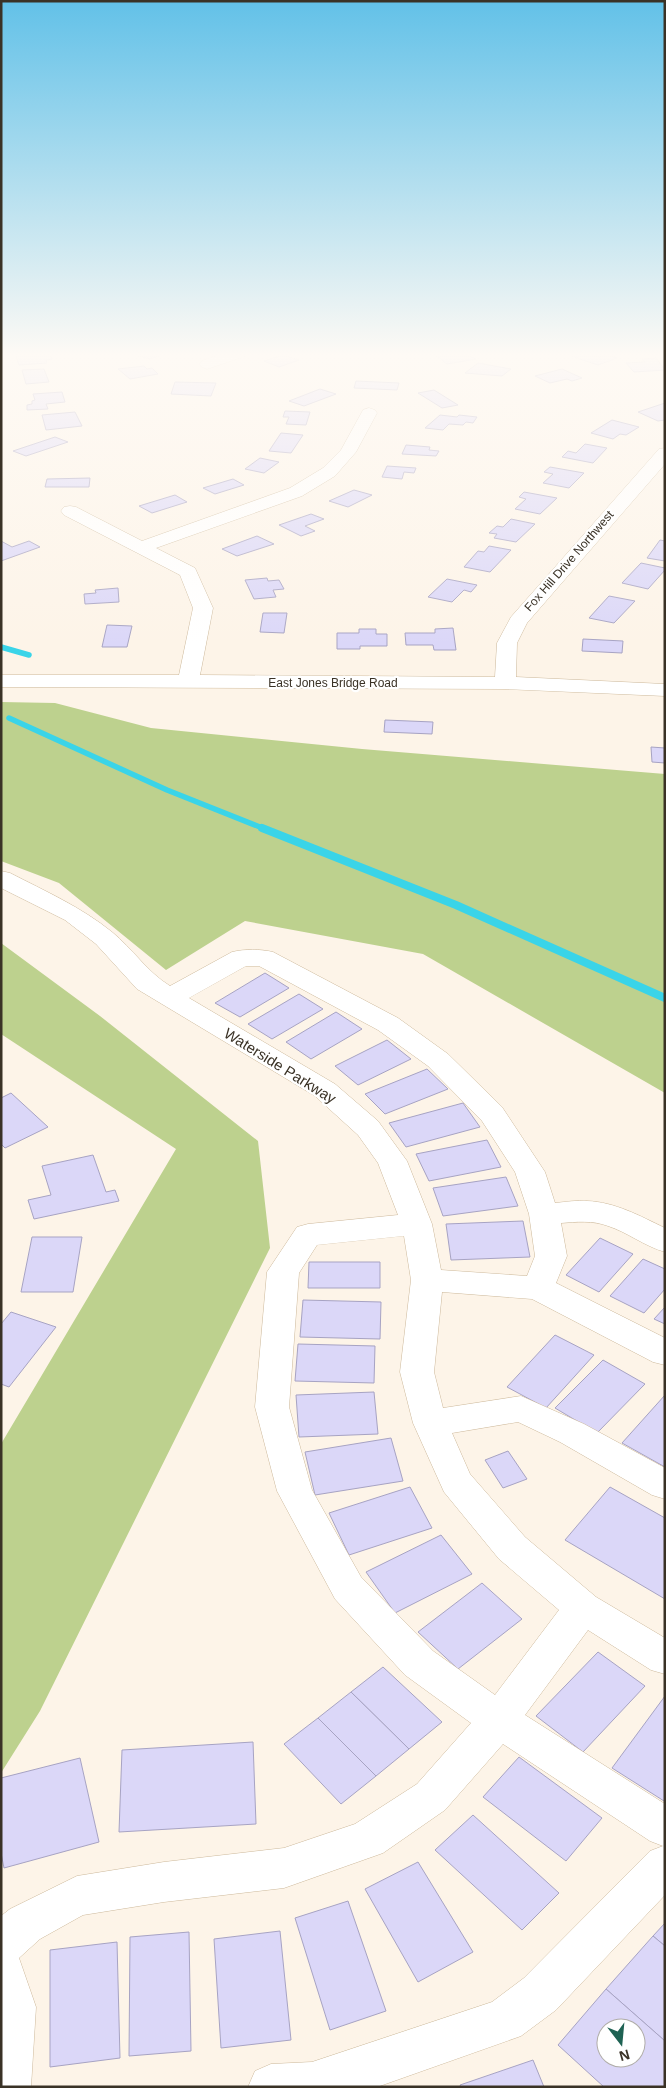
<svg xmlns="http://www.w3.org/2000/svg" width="666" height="2088" viewBox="0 0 666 2088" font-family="Helvetica,sans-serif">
  <rect width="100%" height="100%" fill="#fdf4e8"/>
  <g fill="#bdd18e">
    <path d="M1 702 55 703 151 728 362 749 665 774V1093L423 954 245 921 166 970 59 883 1 861Z"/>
    <path d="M1 943 100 1016 258 1141 270 1248 40 1711 1 1773V1444L176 1149 1 1034Z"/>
  </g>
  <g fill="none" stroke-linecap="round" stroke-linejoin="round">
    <g stroke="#3ad4e8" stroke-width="5.5">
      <path d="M1 647 29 655"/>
      <path d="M9 718 167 790 265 829"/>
    </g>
    <path stroke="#3ad4e8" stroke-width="8" d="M262 828 456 905 665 998"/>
  </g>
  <g fill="#dbd7f8" stroke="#a7a3c3" fill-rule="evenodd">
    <path d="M15 353 50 354 52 359 46 360 47 363 19 365Z"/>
    <path d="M134 353H167L150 359 132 354Z"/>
    <path d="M433 353H461L476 359 447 364Z"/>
    <path d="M580 353 600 357 605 354 617 358 598 365 571 356Z"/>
    <path d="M283 355 299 360 279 367 264 361Z"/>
    <path d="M656 358 665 370 634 372 626 363 645 362 642 359Z"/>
    <path d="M478 363 511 369 502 376 465 373Z"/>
    <path d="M144 366 147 369 152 368 158 374 130 379 118 369Z"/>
    <path d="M44 369 49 382 26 384 22 370Z"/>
    <path d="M562 369 582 378 572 381 567 379 550 383 535 376Z"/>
    <path d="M356 381 399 383 397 390 354 388Z"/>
    <path d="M175 382 216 383 211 396 171 394Z"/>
    <path d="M320 389 336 394 304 406 289 401Z"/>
    <path d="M434 390 458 405 442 408 418 393Z"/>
    <path d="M62 392 65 402 46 404 48 409 27 410V405L32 404V401L35 400 33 394Z"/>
    <path d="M665 403V420L658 421 638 412Z"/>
    <path d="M285 411 310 412 306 425 286 424 289 417H283Z"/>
    <path d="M75 412 82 426 46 430 42 415Z"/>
    <path d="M440 415 457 417 459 415 477 417 473 423 466 422 463 425 449 424 443 430 425 428Z"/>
    <path d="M612 420 639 427 626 435 620 434 613 439 591 433Z"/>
    <path d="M281 433 303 435 291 453 269 451Z"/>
    <path d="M55 437 68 442 26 456 13 451Z"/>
    <path d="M585 444 607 448 593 463 562 457 568 451 576 453Z"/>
    <path d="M406 445 430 447 429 450 439 451 436 456 402 454Z"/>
    <path d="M260 458 279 462 264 473 245 469Z"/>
    <path d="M387 466 416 468 414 473 404 472 402 479 382 477Z"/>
    <path d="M550 467 584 473 569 488 543 483 553 474 544 472Z"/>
    <path d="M90 478 89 487H45L47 479Z"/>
    <path d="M233 479 244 485 215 494 203 488Z"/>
    <path d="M354 490 372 495 348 507 329 501Z"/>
    <path d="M524 492 557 498 540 514 515 509 526 499 519 497Z"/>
    <path d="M175 495 187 502 152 513 139 506Z"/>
    <path d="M311 514 324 519 305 526 315 531 301 536 279 525Z"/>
    <path d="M511 519 535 524 516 542 494 538 497 534 489 533 497 526 503 527Z"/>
    <path d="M257 536 274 544 237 556 222 549Z"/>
    <path d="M660 540 665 541V561L647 558Z"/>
    <path d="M1 541 12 547 29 541 40 547 1 561Z"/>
    <path d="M489 546 511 550 490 572 464 567 478 551 484 552Z"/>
    <path d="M641 563 665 568V570L648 589 622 583Z"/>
    <path d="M267 578 268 581 279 580 284 589 273 590 276 597 254 599 245 580Z"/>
    <path d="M447 579 477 585 471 592 464 590 452 602 428 597Z"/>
    <path d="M118 588 119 602 85 604 84 594 96 593 95 590Z"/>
    <path d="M609 596 635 601 614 623 589 618Z"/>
    <path d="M263 613H287L284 633 260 632Z"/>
    <path d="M107 625 132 626 127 647H102Z"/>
    <path d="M453 628 456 650H434L433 645H406L405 633H435V629Z"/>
    <path d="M359 629H376V634H387V646H360V649H337V633H359Z"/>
    <path d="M583 639 623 641 622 653 582 651Z"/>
    <path d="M385 720 433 722 432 734 384 732Z"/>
    <path d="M651 747 665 748V763L652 762Z"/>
    <path d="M265 973 289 988 240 1017 215 1003Z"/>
    <path d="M299 994 323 1009 272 1039 248 1024Z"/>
    <path d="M336 1012 362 1029 311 1059 286 1042Z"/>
    <path d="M387 1040 411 1059 358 1085 335 1066Z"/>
    <path d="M427 1069 448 1089 385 1114 365 1094Z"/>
    <path d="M11 1093 48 1127 5 1148 1 1144V1098Z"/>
    <path d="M463 1103 480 1127 406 1147 389 1123Z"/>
    <path d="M487 1140 501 1167 429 1181 416 1154Z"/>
    <path d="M93 1155 106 1192 115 1190 119 1201 34 1219 28 1200 51 1195 42 1166Z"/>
    <path d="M506 1177 518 1206 443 1216 433 1188Z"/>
    <path d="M523 1221 530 1257 451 1260 446 1224Z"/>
    <path d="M32 1237H82L73 1292H21Z"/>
    <path d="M600 1238 633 1254 599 1292 566 1275Z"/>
    <path d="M643 1259 665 1269V1289L644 1313 610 1296Z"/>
    <path d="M309 1262H380V1288H308Z"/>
    <path d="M303 1300 381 1302 380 1339 300 1337Z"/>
    <path d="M665 1307V1324L654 1319Z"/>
    <path d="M11 1312 56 1327 9 1387 1 1384V1324Z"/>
    <path d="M555 1335 594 1355 546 1408 507 1387Z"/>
    <path d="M298 1344 375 1346 374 1383 295 1381Z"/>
    <path d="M603 1360 645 1384 597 1433 555 1408Z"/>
    <path d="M374 1392 378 1434 299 1437 296 1395Z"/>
    <path d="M665 1395V1467L622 1443Z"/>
    <path d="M391 1438 403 1481 315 1495 305 1452Z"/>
    <path d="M508 1451 527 1479 503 1488 485 1460Z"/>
    <path d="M410 1487 432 1528 349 1555 329 1513Z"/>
    <path d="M610 1487 665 1518V1599L565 1540Z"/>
    <path d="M441 1535 472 1574 395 1613 366 1572Z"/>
    <path d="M482 1583 522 1619 458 1669 418 1632Z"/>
    <path d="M598 1652 645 1686 583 1752 536 1716Z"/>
    <path d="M383 1667 442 1722 409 1749 351 1692Z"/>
    <path d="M351 1692 409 1749 376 1776 318 1718Z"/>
    <path d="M665 1696V1800L664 1801 612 1768Z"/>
    <path d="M318 1718 376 1776 341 1804 284 1744Z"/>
    <path d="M253 1742 256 1824 119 1832 122 1750Z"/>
    <path d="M519 1757 602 1818 566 1861 483 1797Z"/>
    <path d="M80 1758 99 1842 4 1868 1 1853V1778Z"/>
    <path d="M473 1815 559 1893 522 1930 435 1850Z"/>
    <path d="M418 1862 473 1952 418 1982 365 1889Z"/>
    <path d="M348 1901 386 2011 330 2030 295 1918Z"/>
    <path d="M665 1923V1946L653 1936Z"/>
    <path d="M280 1931 291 2040 221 2048 214 1939Z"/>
    <path d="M189 1932 191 2051 129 2056 130 1937Z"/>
    <path d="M653 1936 665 1946V2041L606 1989Z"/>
    <path d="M117 1942 120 2058 50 2067V1950Z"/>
    <path d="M606 1989 665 2041V2087H604L558 2045ZM606 2028H636V2058H606Z"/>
    <path d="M533 2060 544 2087H461L460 2085Z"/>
  </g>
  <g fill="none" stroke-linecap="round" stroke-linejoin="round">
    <defs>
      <g id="minor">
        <path d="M225 353H248L245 356 207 369 202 367 199 364 202 361Z"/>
        <path d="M369 408 375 410 377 413 356 452 335 476 302 496 156 548 195 568 213 608 200 675 495 677 497 643 511 617 659 449 665 448V464L527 623 517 643 516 677 665 684V696L505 689 1 687V675H179L193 608 180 575 64 515 61 511 64 507 70 506 76 507 142 541 290 488 323 468 341 450 363 410Z"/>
        <path d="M1 871 10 873C45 891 81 907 112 932 133 949 147 972 170 986L232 952C245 949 260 949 273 952L398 1018 448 1054 502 1107 545 1172 555 1203C566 1202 577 1200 587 1201 615 1202 640 1216 665 1228V1252C644 1246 627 1232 608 1226 592 1220 577 1222 561 1223L567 1256 556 1283 665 1338V1365L653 1362 532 1299 442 1292 434 1372 443 1408 521 1396 584 1424 665 1468V1499L652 1495 560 1442 518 1422 452 1433 470 1474 525 1537 596 1597 665 1638V1674L651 1670 588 1630 525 1715 665 1804V1895L556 2010 521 2036 377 2087H248L255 2071 271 2064 312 2062 492 2002 524 1978 650 1851 663 1846 650 1841 503 1744 445 1810 383 1853 284 1888 164 1902 83 1915 40 1939 19 1958 36 2007 31 2087H1V1916L10 1909 77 1876 164 1862 284 1848 355 1824 417 1784 471 1723 405 1675 335 1599 277 1491 255 1407 267 1272 297 1227 308 1224 398 1215 378 1163 358 1135 315 1096 137 989 96 944 65 920 1 888ZM246 966H259L378 1030 428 1066 482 1121 515 1172 529 1214 535 1256 527 1276 441 1270 432 1224 407 1161 378 1121 335 1084 189 998ZM404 1236 411 1280 400 1372 413 1423 444 1492 499 1559 559 1610 495 1695 433 1651 361 1577 312 1490 289 1407 299 1273 317 1245Z"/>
      </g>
    </defs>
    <use href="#minor" stroke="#cdb99b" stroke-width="1"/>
    <use href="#minor" fill="#fff" fill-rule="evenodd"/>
  </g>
  <linearGradient id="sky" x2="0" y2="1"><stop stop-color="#62c1e8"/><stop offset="0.55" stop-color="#fefaf5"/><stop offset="1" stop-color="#fefaf5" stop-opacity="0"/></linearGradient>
  <rect width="666" height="645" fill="url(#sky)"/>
  <g text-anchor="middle" stroke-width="4.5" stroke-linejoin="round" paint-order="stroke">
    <g font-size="12" fill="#3a3226" stroke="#fff">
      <text transform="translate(569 561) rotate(-49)" y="4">Fox Hill Drive Northwest</text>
      <text x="333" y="687">East Jones Bridge Road</text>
    </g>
    <g font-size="15" fill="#3a3226" stroke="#fff">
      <text transform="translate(280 1066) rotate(32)" y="5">Waterside Parkway</text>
    </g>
  </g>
  <rect width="666" height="2088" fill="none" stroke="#3a3226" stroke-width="5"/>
  <g transform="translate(621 2043) rotate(164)"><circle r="24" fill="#ffffff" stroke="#b0ada8"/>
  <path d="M0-4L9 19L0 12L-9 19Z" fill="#1e6253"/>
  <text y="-8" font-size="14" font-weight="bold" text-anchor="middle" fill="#3a3226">N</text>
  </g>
</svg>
